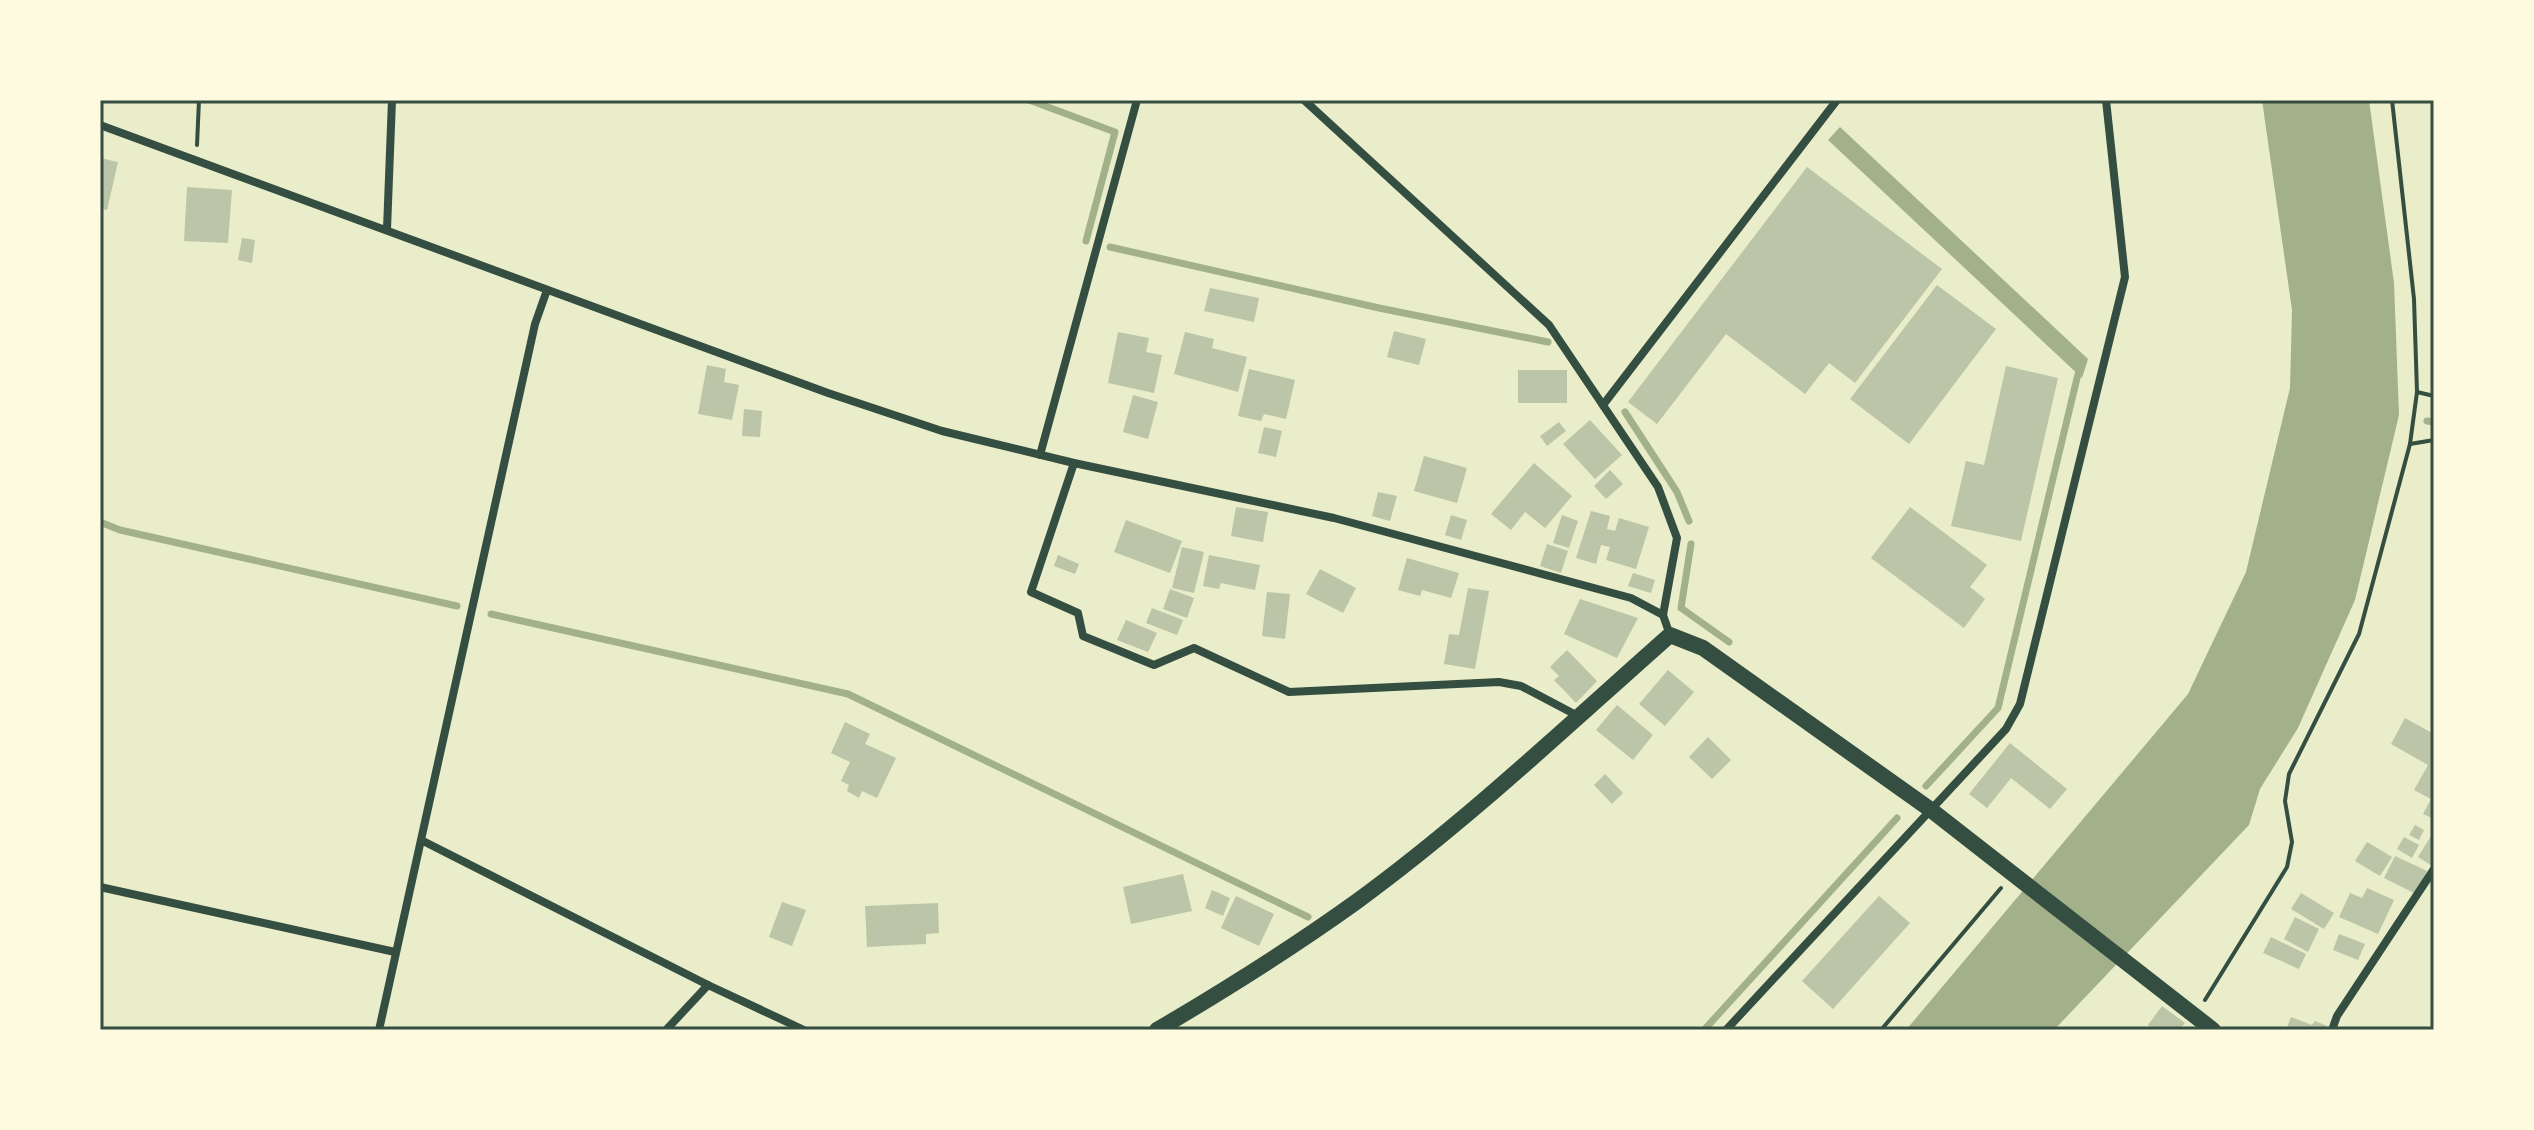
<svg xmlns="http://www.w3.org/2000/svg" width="2534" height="1130" viewBox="0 0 2534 1130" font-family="'Varela Round',sans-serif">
  <rect width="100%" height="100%" fill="#e9edc9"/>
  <g fill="#a3b18a">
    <path d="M2262 100H2369L2394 283 2399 415 2355 600 2298 728 2260 789 2249 825 2054 1030H1906L2188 694 2246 572 2290 388 2292 310Z"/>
    <path d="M1840 127 2088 359 2082 378 1828 140Z"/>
  </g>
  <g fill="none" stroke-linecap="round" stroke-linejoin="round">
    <g stroke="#a3b18a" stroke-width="7">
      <path d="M1029 100 1115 132 1086 241"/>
      <path d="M1110 247 1379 308 1548 342"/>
      <path d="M1625 412 1677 492 1689 521"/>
      <path d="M2427 421 2434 422"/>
      <path d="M100 522 120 530 457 606"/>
      <path d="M1691 544 1681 608 1729 642"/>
      <path d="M491 614 848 694 1308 917"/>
      <path d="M1926 786 1998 708 2078 374"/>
      <path d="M1704 1030 1897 818"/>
    </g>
  </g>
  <g fill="#bcc5a7">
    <path d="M100 158 118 162 107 210 100 208Z"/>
    <path d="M1807 167 1942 269 1855 383 1829 363 1805 394 1726 334 1657 424 1628 402Z"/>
    <path d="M187 187 232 190 228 243 184 241Z"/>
    <path d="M242 238 255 240 252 263 238 260Z"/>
    <path d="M1937 285 1996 329 1909 444 1850 399Z"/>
    <path d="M1210 288 1259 298 1254 322 1204 311Z"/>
    <path d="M1394 331 1426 339 1419 365 1387 357Z"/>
    <path d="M1118 332 1149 338 1146 352 1162 355 1154 393 1108 383Z"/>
    <path d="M1185 332 1214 339 1212 348 1247 357 1238 392 1174 374Z"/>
    <path d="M707 365 726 369 724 382 739 385 732 420 698 414Z"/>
    <path d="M2006 366 2058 378 2021 541 1951 526 1966 461 1984 465Z"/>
    <path d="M1249 369 1295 380 1286 419 1264 414 1261 421 1238 416Z"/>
    <rect x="1518" y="370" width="49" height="33"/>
    <path d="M1133 395 1158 402 1148 439 1123 432Z"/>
    <path d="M744 409 762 411 760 437 742 436Z"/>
    <path d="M1590 420 1622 455 1595 479 1563 444Z"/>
    <path d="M1559 422 1566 431 1547 446 1540 436Z"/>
    <path d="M1264 427 1282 431 1276 457 1258 453Z"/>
    <path d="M1424 456 1467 468 1457 503 1414 491Z"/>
    <path d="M1534 463 1572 496 1545 528 1525 512 1511 530 1491 514Z"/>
    <path d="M1610 470 1623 484 1606 499 1594 486Z"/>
    <path d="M1378 492 1397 496 1390 521 1372 516Z"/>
    <path d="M1236 507 1268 512 1263 542 1231 536Z"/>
    <path d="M1910 507 1987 565 1970 587 1985 599 1964 628 1871 558Z"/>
    <path d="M1591 511 1610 516 1607 529 1615 531 1619 518 1649 527 1636 569 1606 560 1610 547 1601 545 1596 564 1576 558Z"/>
    <path d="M1451 515 1467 520 1461 540 1445 535Z"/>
    <path d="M1562 515 1578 521 1569 548 1553 543Z"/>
    <path d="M1126 520 1182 541 1170 573 1114 552Z"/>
    <path d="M1547 544 1568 551 1561 573 1540 566Z"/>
    <path d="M1182 547 1204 552 1194 593 1172 588Z"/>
    <path d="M1058 555 1079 564 1075 574 1054 566Z"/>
    <path d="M1209 555 1260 565 1255 590 1221 583 1219 589 1203 586Z"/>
    <path d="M1407 558 1459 573 1451 598 1422 590 1420 596 1398 590Z"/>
    <path d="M1320 569 1356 588 1343 613 1306 594Z"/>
    <path d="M1633 573 1655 580 1651 593 1628 586Z"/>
    <path d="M1468 588 1489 591 1475 669 1444 664 1449 634 1459 635Z"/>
    <path d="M1170 589 1194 598 1187 618 1163 609Z"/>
    <path d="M1267 592 1290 594 1285 639 1262 636Z"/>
    <path d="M1580 599 1638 618 1617 658 1564 634Z"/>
    <path d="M1152 608 1183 620 1177 635 1146 623Z"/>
    <path d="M1126 620 1157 633 1148 652 1117 640Z"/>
    <path d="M1567 650 1597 681 1576 703 1554 680 1559 676 1550 667Z"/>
    <path d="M1668 670 1694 692 1665 726 1639 704Z"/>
    <path d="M1617 705 1653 735 1633 760 1596 730Z"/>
    <path d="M2405 718 2434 734V819L2423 814 2431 799 2414 790 2428 765 2391 744Z"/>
    <path d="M845 722 870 734 865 744 896 758 877 798 862 791 859 798 847 791 849 785 841 781 850 762 831 753Z"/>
    <path d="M1708 737 1731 760 1712 779 1689 757Z"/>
    <path d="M2010 743 2067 789 2050 809 2011 778 1987 808 1969 794Z"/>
    <path d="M1605 774 1623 793 1612 804 1594 785Z"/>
    <path d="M2415 825 2424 830 2419 840 2409 835Z"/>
    <path d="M2434 831V867L2418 857Z"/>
    <path d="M2404 837 2419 845 2412 858 2397 849Z"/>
    <path d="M2367 842 2392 857 2380 876 2355 861Z"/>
    <path d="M2395 856 2427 871 2416 894 2384 878Z"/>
    <path d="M1183 874 1192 911 1131 924 1123 887Z"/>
    <path d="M2367 888 2394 900 2378 934 2339 917 2350 893 2362 898Z"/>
    <path d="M1212 890 1230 898 1223 916 1205 908Z"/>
    <path d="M2301 893 2334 913 2324 929 2291 909Z"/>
    <path d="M1236 896 1274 914 1259 946 1221 928Z"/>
    <path d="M1879 896 1910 923 1833 1009 1802 981Z"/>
    <path d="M782 902 806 910 792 946 769 937Z"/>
    <path d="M938 903 939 933 926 934V944L867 947 865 906Z"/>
    <path d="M2295 917 2319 929 2308 952 2284 939Z"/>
    <path d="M2339 934 2365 944 2358 960 2333 950Z"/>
    <path d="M2271 937 2306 954 2299 969 2263 953Z"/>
    <path d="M2162 1006 2185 1023 2179 1030H2155L2148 1025Z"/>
    <path d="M2291 1017 2312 1025 2315 1021 2327 1026 2325 1030H2286Z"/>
  </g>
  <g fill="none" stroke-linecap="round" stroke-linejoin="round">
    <g stroke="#344e41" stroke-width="4">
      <path d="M197 145 199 100"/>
      <path d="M2417 392 2434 396"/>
      <path d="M2410 444 2434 440"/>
      <path d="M2205 1000 2287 867 2292 842 2285 801 2289 774 2359 634 2410 444 2417 392 2414 299 2392 100"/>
      <path d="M1881 1030 2001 888"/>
    </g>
    <g stroke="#344e41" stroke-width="8">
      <path d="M1304 100 1549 325 1658 487 1677 538 1663 615 1670 635"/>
      <path d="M100 125 828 393 942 431 1074 463 1334 518 1631 598 1663 615"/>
      <path d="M387 229 392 100"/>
      <path d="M1603 405 1837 100"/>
      <path d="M1040 455 1137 100"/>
      <path d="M1074 463 1031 592 1078 613 1083 636 1154 665 1194 648 1289 692 1499 682 1521 686 1578 716"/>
      <path d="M423 841 708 985 804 1030"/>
      <path d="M100 887 395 952"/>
      <path d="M379 1030 535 324 547 290"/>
      <path d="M666 1030 708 985"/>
      <path d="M1726 1030 2006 729 2020 704 2125 277 2106 100"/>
      <path d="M2332 1030 2337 1016 2434 869"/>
    </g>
    <path stroke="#344e41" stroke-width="16" d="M1157 1030C1225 990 1292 948 1356 902 1467 821 1567 726 1670 635L1703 648 1931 810 2213 1030"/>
  </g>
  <rect width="2534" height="1130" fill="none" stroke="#fefae0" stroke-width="204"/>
  <rect x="102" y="102" width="2330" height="926" fill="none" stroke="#344e41" stroke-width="3"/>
</svg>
